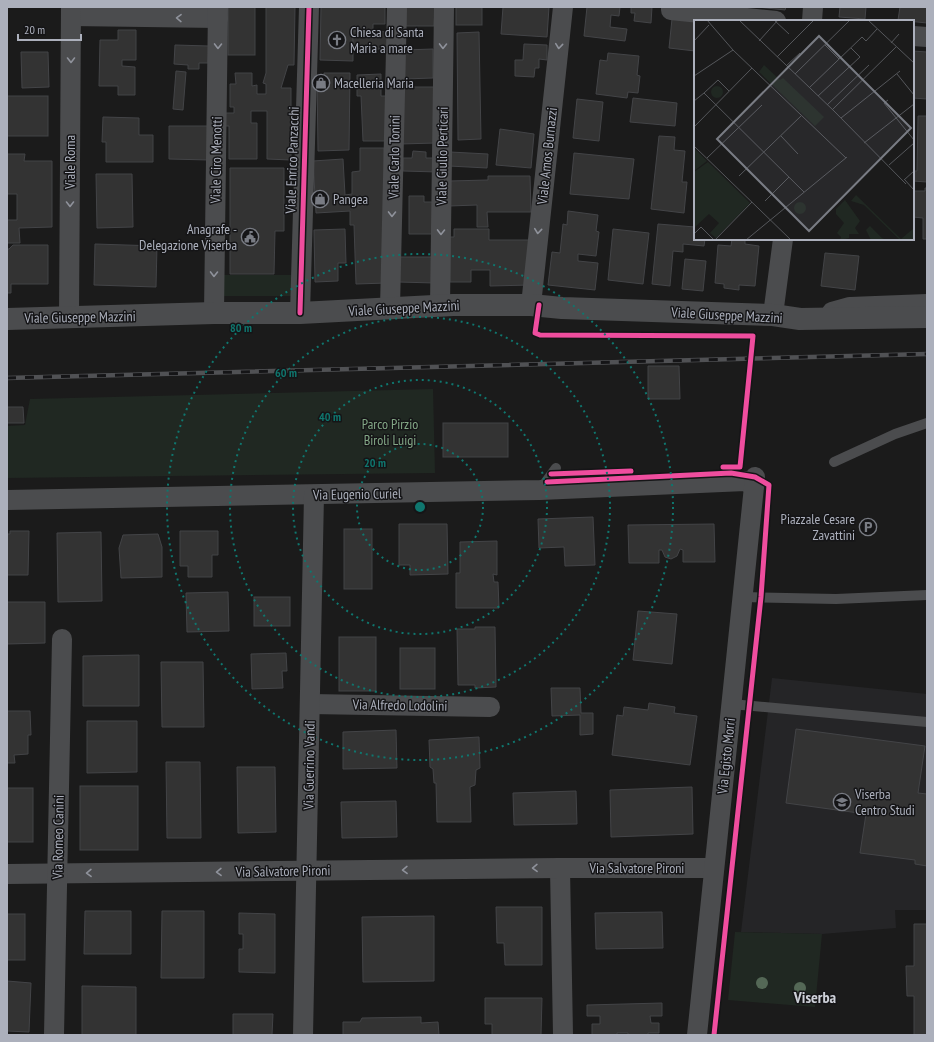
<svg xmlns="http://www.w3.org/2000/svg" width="934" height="1042" viewBox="0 0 934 1042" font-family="'PT Sans Narrow',sans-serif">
  <rect width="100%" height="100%" fill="#1b1b1b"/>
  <path fill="#252527" d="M772 678 927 694V910H895L896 928 822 934 741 932Z"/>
  <g fill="#202822">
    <rect x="224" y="275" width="67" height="21"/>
    <path d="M433 389 435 473 7 478V426L25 425 30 399Z"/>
    <path d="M735 932 822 934 815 1007 728 1000Z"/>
  </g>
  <g fill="#333" stroke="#434447">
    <rect x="228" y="7" width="27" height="48"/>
    <path d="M266 7H295L294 65H288L281 88H291V160L267 159V111H251V123H257V159H229V126H225V113H234V107H230V84H236L235 73H252V86L257 85V94H266V84L263 83 266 73Z"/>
    <path d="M321 7H385V24H373V32L353 31V61L320 60Z"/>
    <path d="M406 7H435L434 26H406Z"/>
    <rect x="456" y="7" width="26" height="18"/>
    <path d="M503 7H549L547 37 501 34Z"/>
    <path d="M587 7H620L619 16 611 15 610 27 627 29 625 41 584 36Z"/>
    <path d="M631 7H652L651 23 634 21 635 13H631Z"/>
    <path d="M757 7H786L785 10Z"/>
    <path d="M840 7H866L865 19 839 17Z"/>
    <path d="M900 7H927V23L898 20Z"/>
    <path d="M672 19 695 21V51L669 48Z"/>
    <path d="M118 30H136V60H122V66L135 67V95H118V86H99L100 40H118Z"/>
    <path d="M353 31 392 32 391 49H353Z"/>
    <path d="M479 32 481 139 458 140 457 33Z"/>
    <path d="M524 44 547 45V60L539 59V68H535L534 77 515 76V60H523Z"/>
    <path d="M175 45 209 46 208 63H199V69H188V65L174 64Z"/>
    <path d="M433 49V78L404 79V50Z"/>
    <path d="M913 51 927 52V99L913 98Z"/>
    <path d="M21 52H48L49 87 22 88Z"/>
    <path d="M608 53 639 56 637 75 640 76 638 93 628 92 627 98 596 94 600 60 607 61Z"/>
    <path d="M176 71 186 72 183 110 173 109Z"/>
    <path d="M324 73H350L349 150 318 151 317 78H324Z"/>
    <path d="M381 74V96H387L388 141H363L361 96H357V75Z"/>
    <path d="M399 87H434L436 143 400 144Z"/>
    <rect x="7" y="96" width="41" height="40"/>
    <path d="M633 98 677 103 675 126 630 122Z"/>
    <path d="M577 99 603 102 599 141 573 138Z"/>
    <path d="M918 116H927V182L913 181V171H917Z"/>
    <path d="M103 117 139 118V135H153V162H106V142H102Z"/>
    <path d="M169 126H210L209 160 169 159Z"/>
    <path d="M500 129 534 134 531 168 496 165Z"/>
    <path d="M659 136 675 137 674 150 685 151 682 182H687L684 213 651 209Z"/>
    <path d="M360 148H384L387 283 356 284 354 225H350V211L316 213 313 161 343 159 345 195 352 194V172L360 171Z"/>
    <path d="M413 151 426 152V158H439L438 172 403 171V158H412Z"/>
    <path d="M450 152 488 154 487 168 449 166Z"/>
    <path d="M574 153 634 159 629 199 570 194Z"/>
    <path d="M7 154H25L24 161H52V227L19 228 20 243H7V220H17V194H7Z"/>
    <path d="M230 168H284V231H275L274 274H230Z"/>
    <path d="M96 174H132L133 227 97 228Z"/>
    <path d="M488 176H530L531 212H487L488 227H477V205L449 206V181L488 180Z"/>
    <path d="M925 188H927V239H923V218L913 217V191H925Z"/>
    <path d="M409 196H424V202H433L432 234H409Z"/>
    <path d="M568 211 598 215 596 231 599 232 596 256 578 254V261L598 263 595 290 548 285 552 252 560 253 563 224 567 225Z"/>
    <path d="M658 224 695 227V239H705L704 246 683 244V252L673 251 670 286 652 284Z"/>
    <path d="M345 229 346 263H338V281L315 282 314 230Z"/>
    <path d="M454 229H489V240H531V285L490 286V270H471V282H450V237H454Z"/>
    <path d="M613 229 649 233 643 284 608 280Z"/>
    <path d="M732 239 745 240V244L759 246 755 286 739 285V290L724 288V284L715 283 718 245 731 246Z"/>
    <path d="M95 244 157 246 156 287 94 285Z"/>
    <path d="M13 245H48V284H11V293H7V249H9Z"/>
    <path d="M825 253 859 256 855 290 821 286Z"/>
    <path d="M399 257H435V283L398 282Z"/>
    <path d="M685 259 706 261 703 291 682 289Z"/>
    <path d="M648 366H679L680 399H648Z"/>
    <path d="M7 407H23L24 423H7Z"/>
    <rect x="443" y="423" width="65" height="34"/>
    <path d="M593 517 595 565 565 566 564 547 539 548 538 519Z"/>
    <path d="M399 524H447L448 574 410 575V565H399Z"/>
    <path d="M714 524 715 562H683V550L680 549 677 556 671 559 665 557 662 550H659V563H629L628 525Z"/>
    <rect x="344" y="529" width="28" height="60"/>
    <path d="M10 531H29L28 575H7V534H10Z"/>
    <path d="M180 531H218V555H212V577H188V566H180Z"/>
    <path d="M101 532 102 601 58 602 57 533Z"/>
    <path d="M158 534 162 547V577L121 578 119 548 123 535Z"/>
    <path d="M497 541V575L493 574 494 582H498L499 608H456V573H460V542Z"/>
    <path d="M228 592 229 631 187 632 186 593Z"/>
    <rect x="254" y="597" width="36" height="29"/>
    <path d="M7 602H45V643L7 644Z"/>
    <path d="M638 611 677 614 672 664 633 660Z"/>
    <path d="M475 627H495L496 687 475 688V685H458L457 629H475Z"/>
    <rect x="339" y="637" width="37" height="54"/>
    <rect x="400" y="648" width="35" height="41"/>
    <path d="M286 653 287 671H282L283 688 252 689 251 654Z"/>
    <path d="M139 655V706H83V656Z"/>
    <path d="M161 662H203L204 727H162Z"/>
    <path d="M551 688H580L581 713H593V734L580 735V715L552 716Z"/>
    <path d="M649 703 675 707 674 713 697 716 690 765 612 755 617 715 623 716 624 707 648 710Z"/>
    <path d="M7 711H30L31 735H28V754L14 755 15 763H7Z"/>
    <path d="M87 721H137V772L87 773Z"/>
    <path d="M796 729 925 746 918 793 927 794V866L915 864V860L860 853 866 814 786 803Z"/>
    <path d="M396 730 397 768 343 769V732Z"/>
    <path d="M479 737 480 768 476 770 475 785 470 787 471 822H437L436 783H434L433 769 430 767 429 740Z"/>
    <path d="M166 762H200L201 838H167Z"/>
    <path d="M237 767H275L276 832 238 833Z"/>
    <rect x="80" y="786" width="58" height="64"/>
    <path d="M692 787 693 834 611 837 610 790Z"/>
    <rect x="7" y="788" width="26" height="54"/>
    <path d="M576 791 577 824 514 825 513 793Z"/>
    <path d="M396 801 397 837 342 838 341 802Z"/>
    <path d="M496 907H542V965H505L504 943H497Z"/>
    <path d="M85 911H131V954H84Z"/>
    <path d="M162 911H204V978H161Z"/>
    <path d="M662 912 663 948 596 949 595 913Z"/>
    <path d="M239 913 275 914V973L239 972V949H243V934H239Z"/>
    <rect x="7" y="914" width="18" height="46"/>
    <path d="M434 916V981L363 982 362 917Z"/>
    <path d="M914 924H927V1035H914V996H907L906 966H914Z"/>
    <path d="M7 981 31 983 29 1032 7 1031Z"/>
    <path d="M82 986 136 987V1035H82Z"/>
    <path d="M485 998H542L541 1035H492V1024H485Z"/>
    <path d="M662 1003V1016H650L651 1023H659V1033H648V1035H628V1033H617V1035H592V1024H600V1016H587V1005Z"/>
    <path d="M233 1014H273L272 1035H233Z"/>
    <path d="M421 1017V1023L438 1022 439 1035H343V1022H360L362 1018Z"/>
  </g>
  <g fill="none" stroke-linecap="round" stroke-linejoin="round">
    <g stroke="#4b4c4e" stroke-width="10">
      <path d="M834 462 895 434 927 423"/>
      <path d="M540 490 556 468"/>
      <path d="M743 597 836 599 927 595"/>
      <path d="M731 704 927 722"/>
    </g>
    <g stroke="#4b4c4e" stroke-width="20">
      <path d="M671 7V10L776 21"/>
      <path d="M71 16 218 18"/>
      <path d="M812 21 813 7"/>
      <path d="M913 36 927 37"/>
      <path d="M531 305 563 7"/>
      <path d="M440 306 444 7"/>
      <path d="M390 308 397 7"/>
      <path d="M832 312 850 307 927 304"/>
      <path d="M214 313 218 7"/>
      <path d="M300 313 309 7"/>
      <path d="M773 315 783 239"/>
      <path d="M69 317 71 7"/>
      <path d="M7 500 540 490 745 481 754 486"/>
      <path d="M310 704 490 707"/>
      <path d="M560 868 563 1035"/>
      <path d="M7 874 560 868H714"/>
      <path d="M54 1035 62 639"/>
      <path d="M303 1035 314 495"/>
      <path d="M697 1035 755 477"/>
    </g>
    <path stroke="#4b4c4e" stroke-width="22" d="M7 319 214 313H300L453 305H531L562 308 773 315 800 319 927 317"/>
    <defs>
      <path id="rail" d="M7 378 927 354"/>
    </defs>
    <use href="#rail" stroke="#505154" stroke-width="4.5"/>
    <use href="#rail" stroke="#151517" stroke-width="3" stroke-dasharray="9" stroke-linecap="butt"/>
    <defs>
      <g id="cycleway">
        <path d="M539 305 535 333 540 335 753 336 740 467H723"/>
        <path d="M300 313 309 7"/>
        <path d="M551 474 631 471"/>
        <path d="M547 482 731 473 755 477 769 485 761 597 714 1035"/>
      </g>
    </defs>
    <use href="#cycleway" stroke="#151517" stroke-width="8"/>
    <use href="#cycleway" stroke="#ef4d9e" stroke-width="5"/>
  </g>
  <g fill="#546856">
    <circle cx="762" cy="983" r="6"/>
    <circle cx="800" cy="988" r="6"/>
  </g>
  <defs><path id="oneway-chevron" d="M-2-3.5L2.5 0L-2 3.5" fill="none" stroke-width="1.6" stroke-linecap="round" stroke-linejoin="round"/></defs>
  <g stroke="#8f929b">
    <use href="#oneway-chevron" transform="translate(179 18) rotate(-179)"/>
    <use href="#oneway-chevron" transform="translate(218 46) rotate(91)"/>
    <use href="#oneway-chevron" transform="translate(443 46) rotate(91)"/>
    <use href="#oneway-chevron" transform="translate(559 46) rotate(96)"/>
    <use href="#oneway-chevron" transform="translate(71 60) rotate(90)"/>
    <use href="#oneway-chevron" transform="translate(70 204) rotate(90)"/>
    <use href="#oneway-chevron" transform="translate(392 214) rotate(91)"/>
    <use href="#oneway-chevron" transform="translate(538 231) rotate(96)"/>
    <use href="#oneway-chevron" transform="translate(441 232) rotate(91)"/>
    <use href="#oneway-chevron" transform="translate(214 274) rotate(91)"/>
    <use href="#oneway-chevron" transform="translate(535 868) rotate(179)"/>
    <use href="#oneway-chevron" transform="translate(405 870) rotate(179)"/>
    <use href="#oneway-chevron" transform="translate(219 872) rotate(179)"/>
    <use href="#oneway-chevron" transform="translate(89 873) rotate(179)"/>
  </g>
  <g fill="none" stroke="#0f766e" stroke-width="2" stroke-dasharray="2 4">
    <circle cx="420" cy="507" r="63"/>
    <circle cx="420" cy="507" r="127"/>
    <circle cx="420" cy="507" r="190"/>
    <circle cx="420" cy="507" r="253"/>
  </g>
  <defs>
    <symbol id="church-ring" viewBox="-11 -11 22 22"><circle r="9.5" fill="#151517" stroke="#797c84" stroke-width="1.5"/><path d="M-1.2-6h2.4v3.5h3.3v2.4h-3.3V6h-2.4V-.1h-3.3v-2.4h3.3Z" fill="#797c84"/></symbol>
    <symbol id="shop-ring" viewBox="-11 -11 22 22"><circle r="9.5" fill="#151517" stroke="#797c84" stroke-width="1.5"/><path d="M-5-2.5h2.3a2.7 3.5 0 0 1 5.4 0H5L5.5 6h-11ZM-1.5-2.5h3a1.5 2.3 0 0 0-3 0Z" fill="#797c84"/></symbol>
    <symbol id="civic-ring" viewBox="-11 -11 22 22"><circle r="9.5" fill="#151517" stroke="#797c84" stroke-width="1.5"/><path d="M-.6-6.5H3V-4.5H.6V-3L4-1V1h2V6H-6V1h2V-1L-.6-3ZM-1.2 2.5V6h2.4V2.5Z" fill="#797c84"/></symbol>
    <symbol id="parking-ring" viewBox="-11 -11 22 22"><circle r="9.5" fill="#151517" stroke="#797c84" stroke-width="1.5"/><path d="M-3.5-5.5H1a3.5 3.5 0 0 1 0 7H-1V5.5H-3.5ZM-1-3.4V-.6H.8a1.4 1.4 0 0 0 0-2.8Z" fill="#797c84"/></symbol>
    <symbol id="school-ring" viewBox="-11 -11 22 22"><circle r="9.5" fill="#151517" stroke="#797c84" stroke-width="1.5"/><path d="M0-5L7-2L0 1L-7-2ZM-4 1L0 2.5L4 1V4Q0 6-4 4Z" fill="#797c84"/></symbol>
  </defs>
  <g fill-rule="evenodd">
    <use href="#church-ring" x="327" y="30" width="20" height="20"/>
    <use href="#shop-ring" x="311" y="73" width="20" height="20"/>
    <use href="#shop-ring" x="310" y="189" width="20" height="20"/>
    <use href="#civic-ring" x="240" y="227" width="20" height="20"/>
    <use href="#parking-ring" x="858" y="517" width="20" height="20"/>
    <use href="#school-ring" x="832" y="792" width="20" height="20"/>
  </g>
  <g text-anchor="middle" stroke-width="3" stroke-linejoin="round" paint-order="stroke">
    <g font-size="14" fill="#acb0bc" stroke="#151517" text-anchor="start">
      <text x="350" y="37">Chiesa di Santa<tspan x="350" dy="16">Maria a mare</tspan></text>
      <text x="334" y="88">Macelleria Maria</text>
      <text x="333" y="204">Pangea</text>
      <text x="237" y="234" text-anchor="end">Anagrafe -<tspan x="237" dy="16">Delegazione Viserba</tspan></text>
      <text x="855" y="524" text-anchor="end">Piazzale Cesare<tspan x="855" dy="16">Zavattini</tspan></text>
      <text x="855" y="799">Viserba<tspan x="855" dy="16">Centro Studi</tspan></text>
    </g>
    <g font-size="14" fill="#acb0bc" stroke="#151517">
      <text transform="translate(442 156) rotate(-89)" y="5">Viale Giulio Perticari</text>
      <text transform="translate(547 156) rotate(-84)" y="5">Viale Amos Burnazzi</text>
      <text transform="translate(394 157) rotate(-89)" y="5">Viale Carlo Tonini</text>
      <text transform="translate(216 160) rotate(-89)" y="5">Viale Ciro Menotti</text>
      <text transform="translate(292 160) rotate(-88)" y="5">Viale Enrico Panzacchi</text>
      <text transform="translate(70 162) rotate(-90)" y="5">Viale Roma</text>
      <text transform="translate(404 308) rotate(-3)" y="5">Viale Giuseppe Mazzini</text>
      <text transform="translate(727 315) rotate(3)" y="5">Viale Giuseppe Mazzini</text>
      <text transform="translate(80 317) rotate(-1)" y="5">Viale Giuseppe Mazzini</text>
      <text transform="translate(357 494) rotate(-1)" y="5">Via Eugenio Curiel</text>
      <text transform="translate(400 705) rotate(1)" y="5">Via Alfredo Lodolini</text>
      <text transform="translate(726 756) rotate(-84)" y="5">Via Egisto Morri</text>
      <text transform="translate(309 765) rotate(-89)" y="5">Via Guerrino Vandi</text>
      <text transform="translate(58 837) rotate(-89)" y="5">Via Romeo Canini</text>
      <text x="637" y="873">Via Salvatore Pironi</text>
      <text transform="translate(283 871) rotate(-1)" y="5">Via Salvatore Pironi</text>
    </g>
    <g font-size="14" fill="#83a786" stroke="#151517">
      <text x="390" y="429">Parco Pirzio<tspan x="390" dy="16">Biroli Luigi</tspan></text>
    </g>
    <g font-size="16" font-weight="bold" fill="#cdd0d8" stroke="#151517">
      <text x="815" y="1003">Viserba</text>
    </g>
  </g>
  <g transform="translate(694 20)">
    <rect width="220" height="220" fill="#1b1b1b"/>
    <path d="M70 45 86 60 89 58 130 97 121 106 65 52ZM17 72a6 6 0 1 1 12 0a6 6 0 1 1-12 0ZM0 128 13 141 0 151ZM14 142 56 183 22 218 16 213 25 203 15 194 0 208V152ZM162 175 207 219 220 208V220H206L170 185 157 181ZM151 180 166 201 161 208 165 214H155V218L146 220 147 217 143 213 150 203 142 194V189ZM100 188a6 6 0 1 1 12 0a6 6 0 1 1-12 0ZM176 206 188 218 190 219 177 220 172 210Z" fill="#202822"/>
    <path fill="none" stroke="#55575b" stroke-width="1" d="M13 0 39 30 152 138M45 0 140 91 212 164M80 0 95 14M174 0 220 43M0 21 15 5M65 21 84 0M197 23 205 14M131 25 145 39M83 37 120 0M92 46 106 33M101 54 156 0M203 54 220 75M0 56 39 30M115 68 168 17 172 21 183 9M35 71 24 60 10 73 110 172M124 76 166 37 157 28M194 80 190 83 220 120M0 81 10 73M133 85 175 45M138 90 202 27M147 98 206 51M0 107 58 48M87 116 104 134M170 123 220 84M0 126 97 220M13 138 68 85M195 145 220 123M45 156 107 96M210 160 220 151M211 160 220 170M71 181 95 157M0 214 7 207 20 220M21 220 58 182M52 220 153 137"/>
    <path fill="#797c84" fill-opacity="0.15" stroke="#797c84" stroke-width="2" d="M125 16 217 108 115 211 23 119Z"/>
    <rect width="220" height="220" fill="none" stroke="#acb0bc" stroke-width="2"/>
  </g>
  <circle cx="420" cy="507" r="6" fill="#0f766e" stroke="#151517" stroke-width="2"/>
  <g font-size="12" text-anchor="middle" font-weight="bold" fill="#0f766e" stroke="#151517" stroke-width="3" stroke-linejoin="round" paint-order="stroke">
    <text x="241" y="332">80 m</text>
    <text x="286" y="377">60 m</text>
    <text x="330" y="421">40 m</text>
    <text x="375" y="467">20 m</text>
  </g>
  <rect width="934" height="1042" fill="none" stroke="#acb0bc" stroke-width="16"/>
  <path d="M18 34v6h63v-6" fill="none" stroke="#acb0bc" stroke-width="2"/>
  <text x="24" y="34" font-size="12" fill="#acb0bc" stroke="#151517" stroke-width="3" paint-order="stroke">20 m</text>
</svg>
